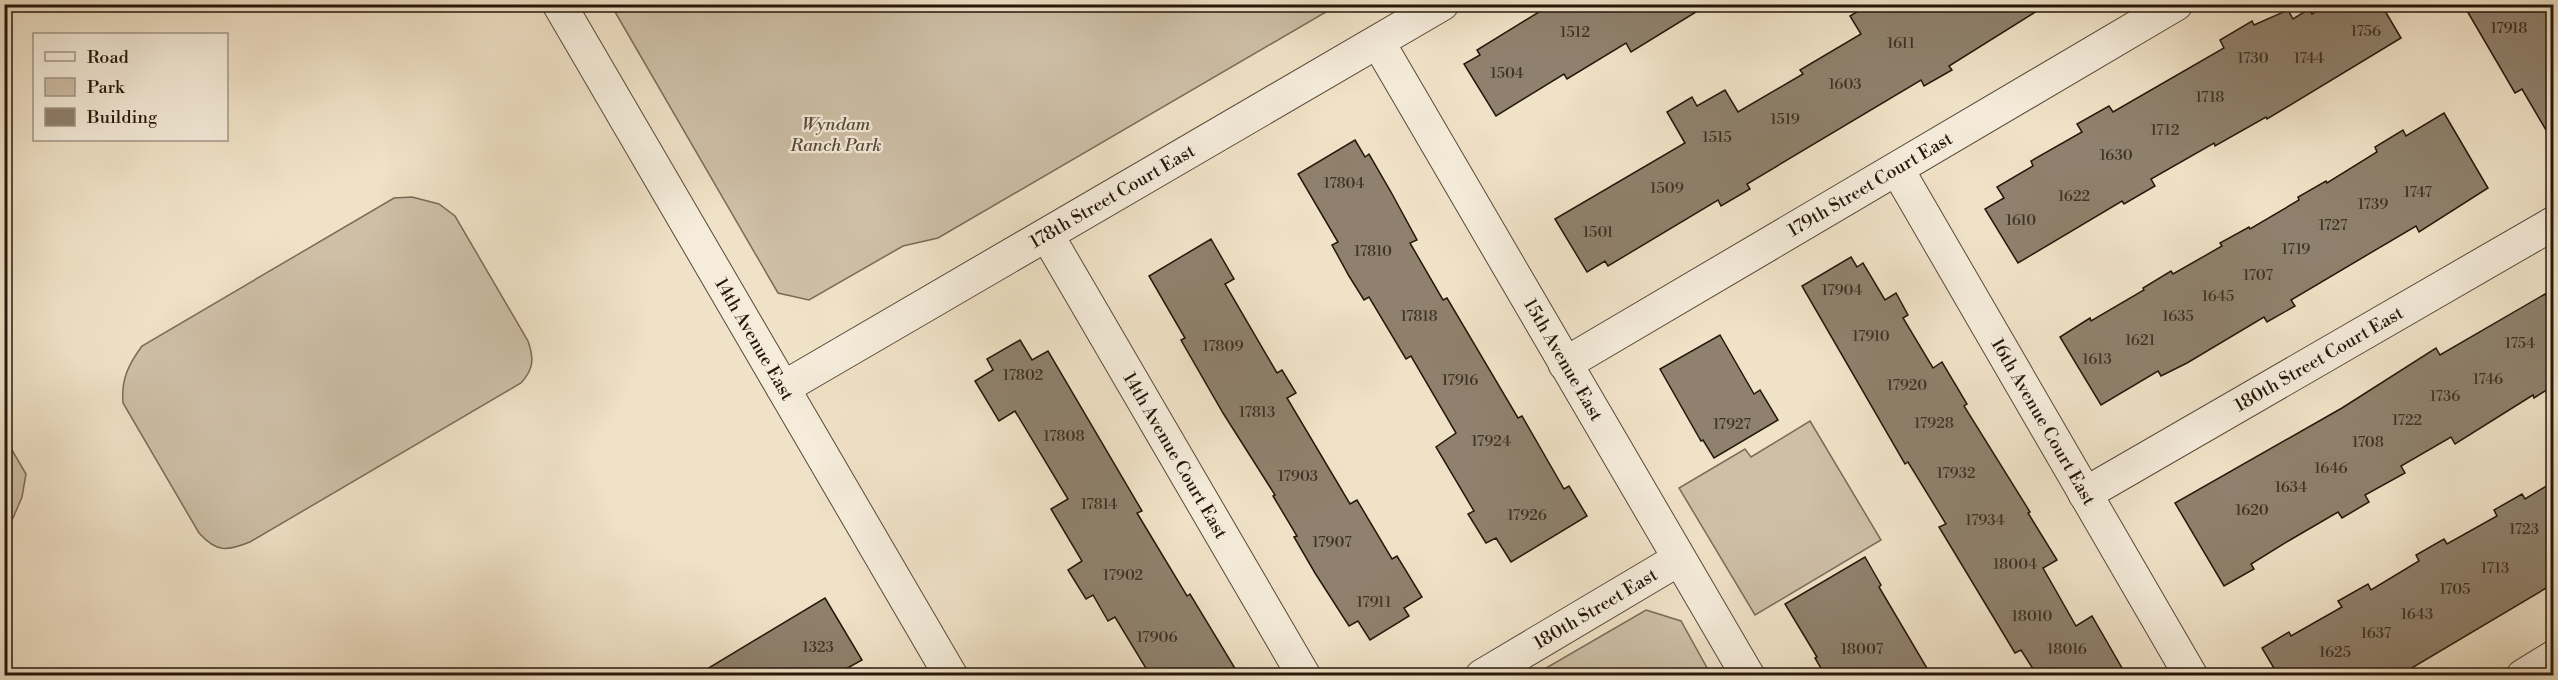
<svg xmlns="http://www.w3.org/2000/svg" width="2558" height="680" viewBox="0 0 2558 680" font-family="'Libre Bodoni',serif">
  <rect width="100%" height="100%" fill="#f0e2c7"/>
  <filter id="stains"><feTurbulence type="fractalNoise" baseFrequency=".00333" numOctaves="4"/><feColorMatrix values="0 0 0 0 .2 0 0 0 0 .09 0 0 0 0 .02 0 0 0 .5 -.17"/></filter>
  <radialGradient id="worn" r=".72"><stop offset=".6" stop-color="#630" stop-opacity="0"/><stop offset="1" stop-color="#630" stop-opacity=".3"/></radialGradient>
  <g fill="#cebfa7" stroke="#7a6b59" stroke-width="1.5">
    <path d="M611 5H1338L938 238 903 246 809 300 778 293Z"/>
    <path d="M412 197 439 204 455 216 528 341C534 358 534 369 521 383L250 542C227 551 217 553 199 533L123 403C121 380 128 365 142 346L394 198Z"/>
    <path d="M1810 421 1881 540 1755 615 1679 488 1745 449 1751 457Z"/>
    <path d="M5 444 12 450 26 474 22 497 13 518 5 524Z"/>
    <path d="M1646 610 1681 621 1711 675H1534Z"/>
  </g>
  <g fill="#8f816d" stroke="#26170b" stroke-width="1.5">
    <path d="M1552 4H1709L1631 52 1626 43 1567 79 1564 74 1496 116 1464 64 1480 55 1477 50Z"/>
    <path d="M1870 4H2048L1949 66 1952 70 1924 86 1921 80 1747 184 1750 189 1721 206 1718 200 1608 266 1605 261 1587 272 1555 219 1685 143 1667 112 1692 97 1697 106 1725 90 1738 112 1803 74 1800 70 1861 34 1850 16Z"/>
    <path d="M2329 4H2381L2401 38 2267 119 2266 117 2215 146 2214 143 2151 179 2155 186 2124 204 2122 201 2018 263 1985 209 2004 198 1997 187 2033 166 2031 161 2082 132 2077 124 2109 106 2113 112 2224 48 2220 40 2252 21 2254 25 2288 10 2293 19 2309 9 2312 14Z"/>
    <path d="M2463 4H2546L2553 17V142L2522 89 2515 93Z"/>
    <path d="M2444 113 2488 188 2419 232 2416 226 2291 300 2295 306 2267 322 2264 317 2187 363 2161 376 2158 371 2101 405 2060 337 2090 318 2091 321 2144 290 2143 288 2171 271 2173 274 2222 246 2220 243 2249 227 2250 229 2299 200 2298 197 2326 181 2327 183 2377 152 2375 147 2403 130 2406 136Z"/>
    <path d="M1355 140 1365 157 1369 154 1391 192 1417 240 1410 243 1443 300 1447 298 1518 418 1522 416 1564 489 1569 486 1587 516 1511 562 1496 538 1486 543 1468 514 1474 511 1436 447 1456 433 1411 356 1406 359 1369 297 1364 300 1349 276 1332 245 1338 242 1298 174Z"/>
    <path d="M1211 239 1234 279 1225 284 1277 373 1282 370 1296 393 1287 398 1350 504 1357 500 1392 559 1397 556 1422 597 1404 608 1409 616 1370 640 1358 621 1349 626 1315 573 1294 537 1297 536 1273 496 1275 495 1223 413 1181 340 1185 338 1149 276Z"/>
    <path d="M1851 257 1857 267 1863 263 1885 300 1896 293 1908 315 1903 318 1933 368 1942 362 1967 404 1964 406 2030 512 2028 513 2057 560 2043 568 2076 626 2092 616 2126 675H2037L2021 650 2015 653 1939 527 1946 524 1908 462 1905 464 1802 286Z"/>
    <path d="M2545 294 2553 308V386L2534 398 2533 395 2455 444 2451 437 2401 466 2405 473 2365 495 2369 502 2342 518 2338 512 2290 540 2251 564 2254 569 2224 586 2175 503 2342 408 2436 348 2440 355Z"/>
    <path d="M1720 335 1754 394 1760 390 1778 420 1714 458 1703 440 1701 441 1660 369Z"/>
    <path d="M1020 340 1032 360 1048 351 1142 511 1137 513 1187 596 1190 594 1239 675H1150L1115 617 1108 621 1093 595 1086 599 1068 570 1082 561 1051 509 1068 499 1015 411 999 421 975 381 993 370 987 359Z"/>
    <path d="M2553 482V584L2400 675H2278L2262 648 2289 632 2291 636 2342 607 2338 601 2368 584 2371 590 2419 561 2416 555 2444 539 2447 544 2497 516 2494 510 2522 494 2525 499Z"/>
    <path d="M1865 557 1881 585 1879 587 1931 675H1825L1815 658 1817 657 1785 604Z"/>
    <path d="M825 598 862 660 835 675H697Z"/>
  </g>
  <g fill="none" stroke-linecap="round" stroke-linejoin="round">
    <defs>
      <g id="minor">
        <path id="s1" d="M559 4 951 676"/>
        <path id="s2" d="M1378 42 1748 676"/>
        <path id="s3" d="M1897 169 2191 676"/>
        <path id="s4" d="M1047 235 1304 676"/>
        <path id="s5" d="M1565 364 2176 4"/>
        <path id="s6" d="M783 388 1442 4"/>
        <path id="s7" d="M2085 494 2554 223"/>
        <path id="s8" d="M1482 676 1679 559"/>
        <path d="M2523 676 2554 657"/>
      </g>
    </defs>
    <use href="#minor" stroke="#584a3a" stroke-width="35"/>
    <use href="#minor" stroke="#f5ecdb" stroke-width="33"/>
  </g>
  <g text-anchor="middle" stroke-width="4.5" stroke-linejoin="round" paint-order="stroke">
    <g font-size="15" fill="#403224">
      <text x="2509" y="33">17918</text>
      <text x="2366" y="36">1756</text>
      <text x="1575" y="37">1512</text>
      <text x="1901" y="48">1611</text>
      <text x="2253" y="63">1730</text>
      <text x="2309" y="63">1744</text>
      <text x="1507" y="78">1504</text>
      <text x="1845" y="89">1603</text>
      <text x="2210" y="102">1718</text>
      <text x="1785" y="124">1519</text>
      <text x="2165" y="135">1712</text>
      <text x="1717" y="142">1515</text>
      <text x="2116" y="160">1630</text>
      <text x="1344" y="188">17804</text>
      <text x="1667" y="193">1509</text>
      <text x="2418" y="197">1747</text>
      <text x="2074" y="201">1622</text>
      <text x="2373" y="209">1739</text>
      <text x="2021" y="225">1610</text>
      <text x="2333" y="230">1727</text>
      <text x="1598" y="237">1501</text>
      <text x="2296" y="254">1719</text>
      <text x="1373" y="256">17810</text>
      <text x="2258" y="280">1707</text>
      <text x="1842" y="295">17904</text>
      <text x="2218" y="301">1645</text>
      <text x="1419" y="321">17818</text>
      <text x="2178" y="321">1635</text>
      <text x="1871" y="341">17910</text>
      <text x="2140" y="345">1621</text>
      <text x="2520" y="348">1754</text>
      <text x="1223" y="351">17809</text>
      <text x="2097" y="364">1613</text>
      <text x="1023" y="380">17802</text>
      <text x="2488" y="384">1746</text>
      <text x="1460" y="385">17916</text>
      <text x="1907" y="390">17920</text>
      <text x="2445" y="401">1736</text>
      <text x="1257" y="417">17813</text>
      <text x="2407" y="425">1722</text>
      <text x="1934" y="428">17928</text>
      <text x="1732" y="429">17927</text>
      <text x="1064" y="441">17808</text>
      <text x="1491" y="446">17924</text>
      <text x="2368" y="447">1708</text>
      <text x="2331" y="473">1646</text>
      <text x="1956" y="478">17932</text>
      <text x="1298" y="481">17903</text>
      <text x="2291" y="492">1634</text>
      <text x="1099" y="509">17814</text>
      <text x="2252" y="515">1620</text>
      <text x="1527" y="520">17926</text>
      <text x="1985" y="525">17934</text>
      <text x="2524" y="534">1723</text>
      <text x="1332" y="547">17907</text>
      <text x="2015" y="569">18004</text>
      <text x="2495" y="573">1713</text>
      <text x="1123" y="580">17902</text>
      <text x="2455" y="594">1705</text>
      <text x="1374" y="607">17911</text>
      <text x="2417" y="619">1643</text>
      <text x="2032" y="621">18010</text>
      <text x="2376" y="638">1637</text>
      <text x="1157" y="642">17906</text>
      <text x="818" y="652">1323</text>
      <text x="1862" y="654">18007</text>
      <text x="2067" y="654">18016</text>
      <text x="2335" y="657">1625</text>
    </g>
    <g font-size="18" font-style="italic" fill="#58493a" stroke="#f5ecdb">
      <text x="836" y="130">Wyndam<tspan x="836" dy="21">Ranch Park</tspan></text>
    </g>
    <g font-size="18" fill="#26170b" stroke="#f5ecdb">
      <text dy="6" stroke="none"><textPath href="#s5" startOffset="354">179th Street Court East</textPath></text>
      <text dy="6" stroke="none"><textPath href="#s6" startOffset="381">178th Street Court East</textPath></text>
      <text dy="6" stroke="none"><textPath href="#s1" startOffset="388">14th Avenue East</textPath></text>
      <text dy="6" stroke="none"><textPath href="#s2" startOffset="368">15th Avenue East</textPath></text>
      <text dy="6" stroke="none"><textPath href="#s7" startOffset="270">180th Street Court East</textPath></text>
      <text dy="6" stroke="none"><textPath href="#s3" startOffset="292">16th Avenue Court East</textPath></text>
      <text dy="6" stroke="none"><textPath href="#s4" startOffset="255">14th Avenue Court East</textPath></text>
      <text dy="6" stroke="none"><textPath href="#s8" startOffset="132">180th Street East</textPath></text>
    </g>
  </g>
  <rect width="2558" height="680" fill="none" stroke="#f0e2c7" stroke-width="24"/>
  <rect x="6" y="6" width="2546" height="668" fill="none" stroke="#26170b" stroke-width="3"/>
  <rect x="12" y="12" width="2534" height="656" fill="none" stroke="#26170b" stroke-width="1.5"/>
  <rect x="33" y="33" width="195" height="108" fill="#f5ecdb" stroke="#a29788" stroke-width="1.5"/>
  <rect x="45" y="52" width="30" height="9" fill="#f5ecdb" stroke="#a29788" stroke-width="1.5"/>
  <text x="87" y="63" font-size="18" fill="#26170b">Road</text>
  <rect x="45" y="78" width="30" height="18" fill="#cebfa7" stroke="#a29788" stroke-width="1.5"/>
  <text x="87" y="93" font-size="18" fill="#26170b">Park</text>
  <rect x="45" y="108" width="30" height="18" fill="#8f816d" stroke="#a29788" stroke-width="1.5"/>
  <text x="87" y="123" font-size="18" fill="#26170b">Building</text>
  <rect width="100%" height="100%" filter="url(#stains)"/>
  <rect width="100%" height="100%" fill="url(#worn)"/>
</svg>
